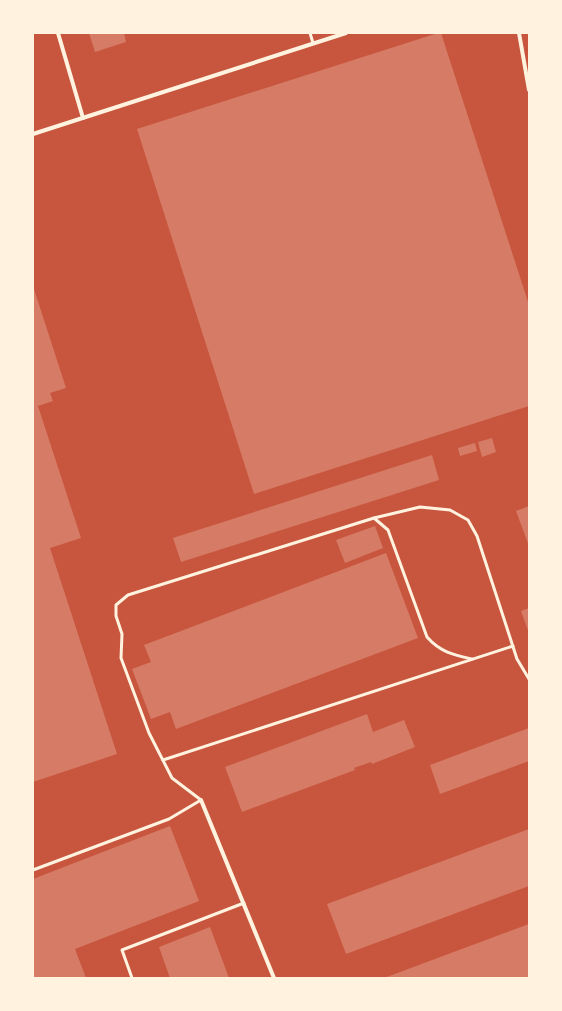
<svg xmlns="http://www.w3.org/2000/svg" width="562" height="1011" viewBox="0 0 562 1011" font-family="'Archivo Narrow',sans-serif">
  <rect width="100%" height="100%" fill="#c8553d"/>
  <g fill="#d67c66">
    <path d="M89 33H124L126 42 95 52Z"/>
    <path d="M438 33H441L529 305V406L254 494 137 129Z"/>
    <path d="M33 286 66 388 50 393 53 401 38 406 81 538 50 548 117 754 33 782Z"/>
    <path d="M492 438 496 452 482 457 478 442Z"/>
    <path d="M475 443 477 451 460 456 458 448Z"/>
    <path d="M432 455 439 480 181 562 173 538Z"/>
    <path d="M529 506V546L516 511Z"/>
    <path d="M375 526 383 548 345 563 336 540Z"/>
    <path d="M386 553 418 638 176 729 170 712 151 719 132 669 151 662 144 645Z"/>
    <path d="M529 608V633L521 611Z"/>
    <path d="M367 714 373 732 404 720 415 747 372 764 371 762 354 768 355 770 242 812 225 767Z"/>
    <path d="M529 728V761L440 794 430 765Z"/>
    <path d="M170 826 199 901 75 949 86 978H33V879Z"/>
    <path d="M529 829V886L346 954 327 904Z"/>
    <path d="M529 924V978H384Z"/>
    <path d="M210 927 229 978H170L159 947Z"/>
  </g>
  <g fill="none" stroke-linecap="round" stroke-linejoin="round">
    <g stroke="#fff3e0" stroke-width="3">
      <path d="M310 33 313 43"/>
      <path d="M374 518 388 530 427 637C440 652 454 655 472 659"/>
      <path d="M163 760 513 646"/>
      <path d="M33 870 169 819 201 800 172 778 149 733 121 658 122 634 116 616V605L128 595 374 518 420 507 450 510 468 520 477 536 517 659 529 679"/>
      <path d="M132 978 122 950 244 903"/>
    </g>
    <g stroke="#fff3e0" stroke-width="4">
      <path d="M58 33 83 118"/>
      <path d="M519 33 529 90"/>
      <path d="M33 134 346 33"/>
      <path d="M201 800 274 978"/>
    </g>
  </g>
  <rect width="562" height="1011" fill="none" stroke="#fff3e0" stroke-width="68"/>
</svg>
